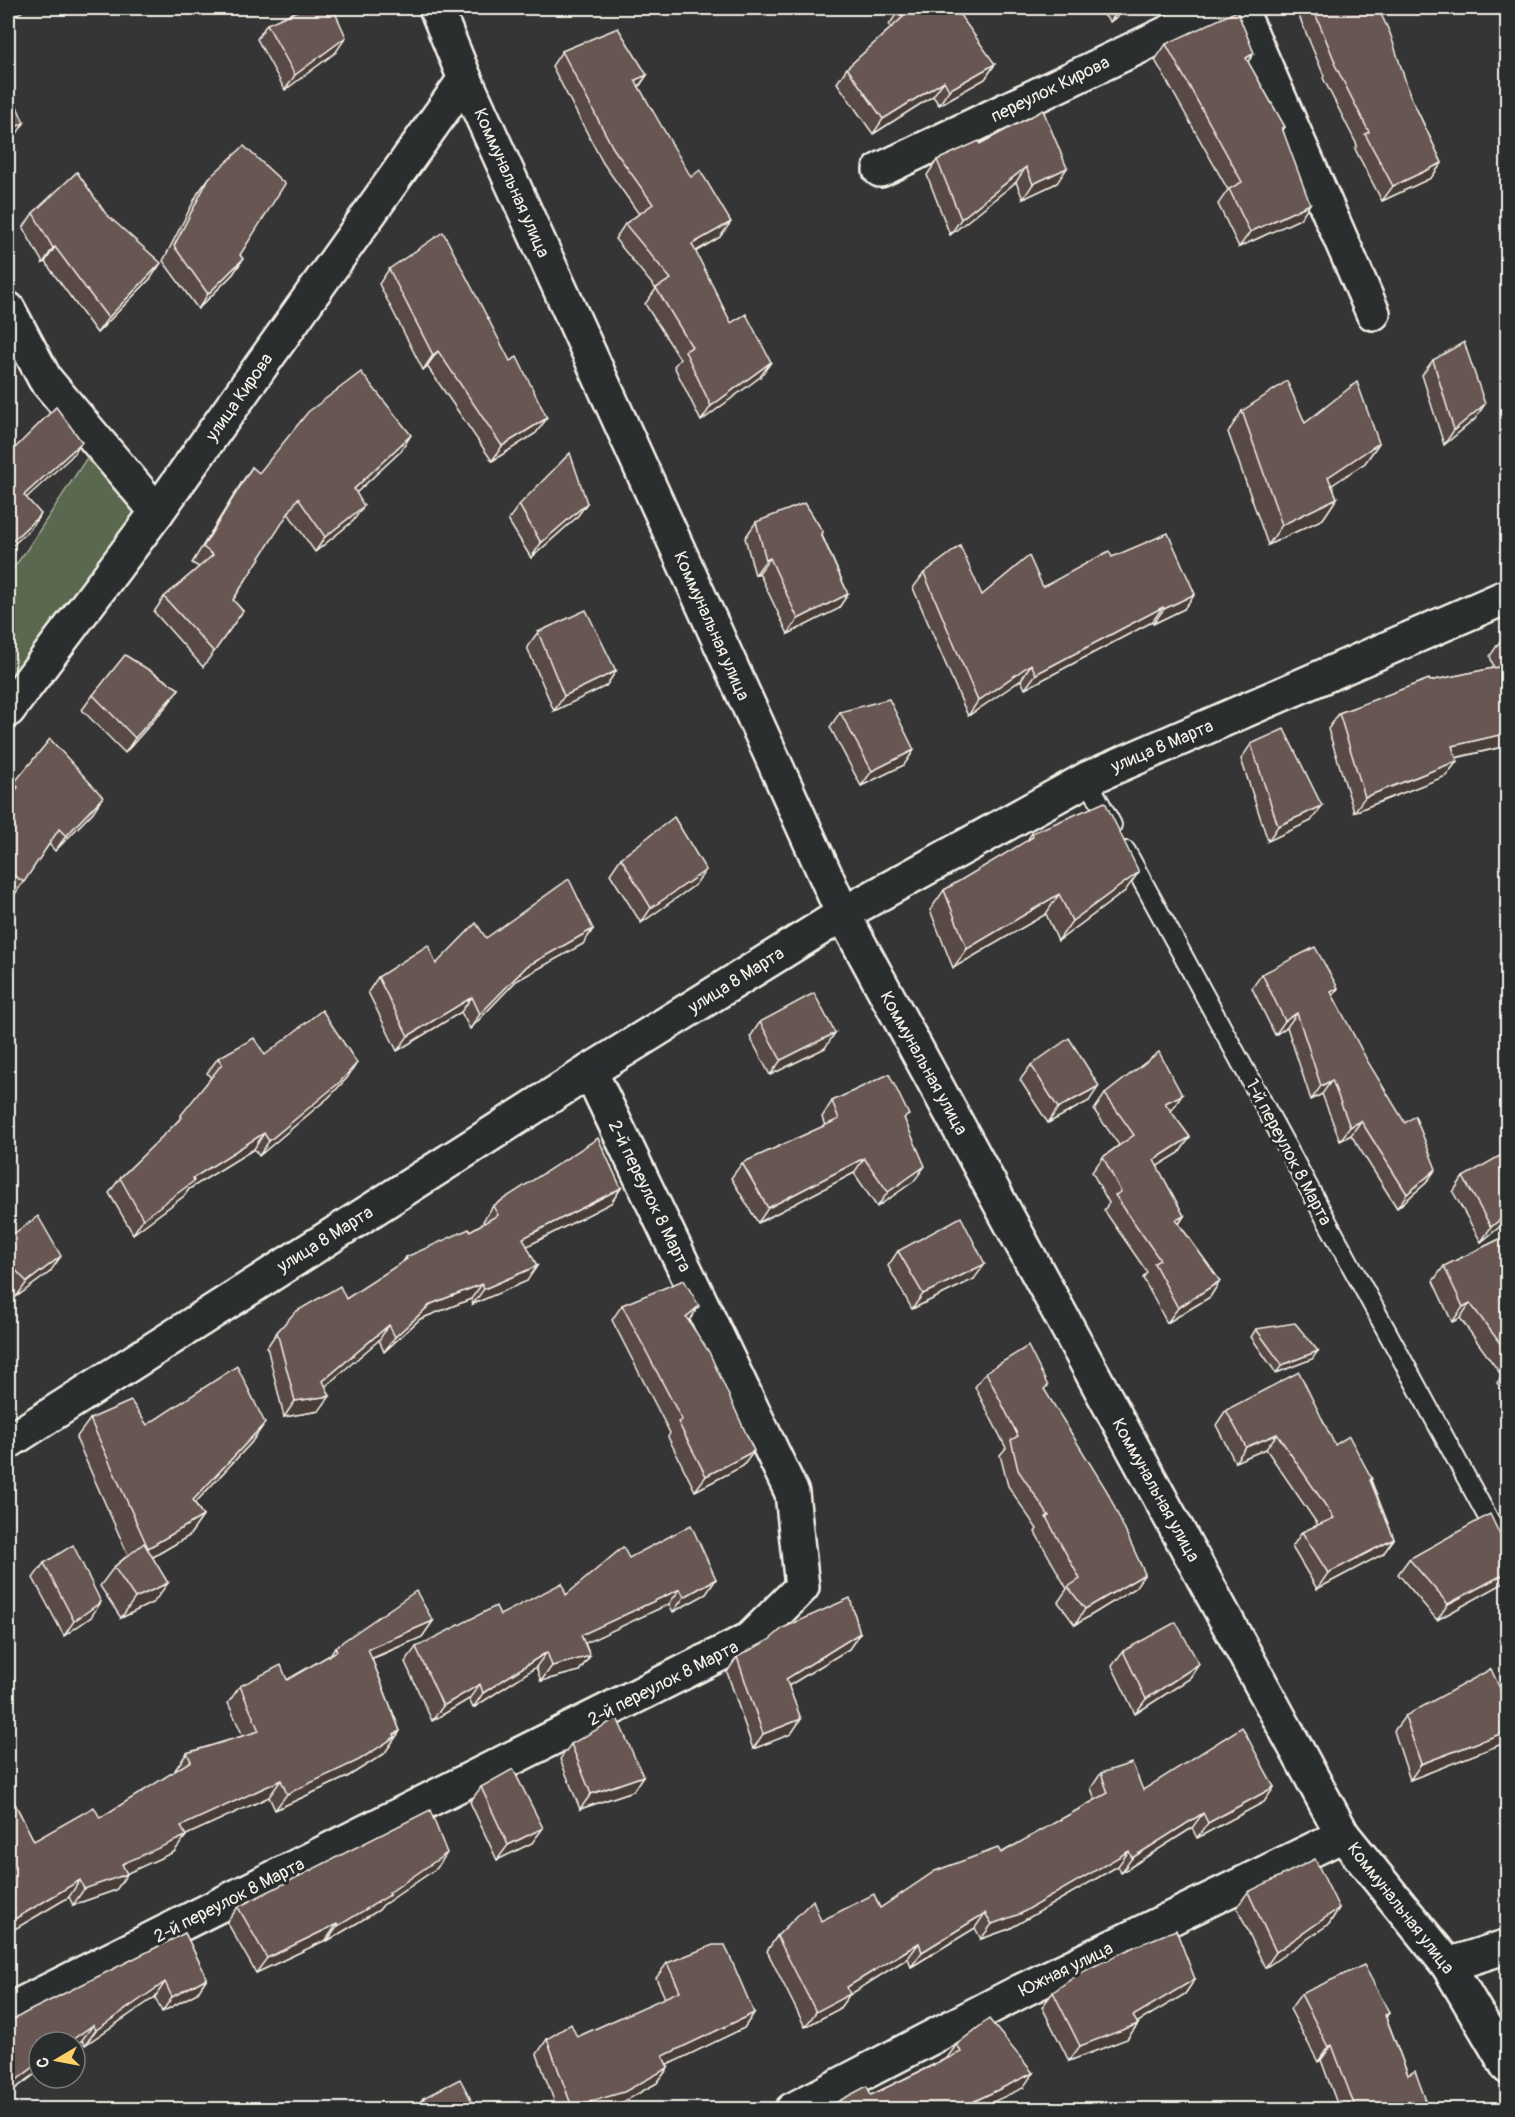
<svg xmlns="http://www.w3.org/2000/svg" width="1515" height="2117" viewBox="0 0 1515 2117" font-family="Pangolin,sans-serif">
  <rect width="100%" height="100%" fill="#363535"/>
  <filter id="ink" filterUnits="userSpaceOnUse"><feTurbulence type="fractalNoise" baseFrequency=".0167" numOctaves="2"/><feDisplacementMap in="SourceGraphic" scale="12" xChannelSelector="R" yChannelSelector="G"/><feConvolveMatrix kernelMatrix="1 2 1 2 8 2 1 2 1" color-interpolation-filters="sRGB"/></filter>
  <g filter="url(#ink)">
    <path fill="#5a6850" stroke="#a7ac9c" stroke-width="1.5" d="M86 459 131 497 138 515 8 688V575L26 551Z"/>
    <g fill="none" stroke-linecap="round" stroke-linejoin="round">
      <defs>
        <g id="lane">
          <path d="M1087 779 1112 825"/>
          <path d="M1126 851 1492 1525"/>
        </g>
        <g id="street">
          <path d="M436 8 465 79 843 914 1343 1835 1448 1965 1508 2067"/>
          <path d="M1240 8 1373 313"/>
          <path d="M880 170 1220 8"/>
          <path d="M8 309 45 379 157 512"/>
          <path d="M8 710 157 512 465 79"/>
          <path d="M8 1442 590 1071 843 914 1087 779 1508 596"/>
          <path d="M1448 1965 1508 1946"/>
          <path d="M8 2011 750 1639 802 1587 792 1493 590 1071"/>
          <path d="M792 2110 1021 1991 1343 1835"/>
        </g>
      </defs>
      <use href="#lane" stroke="#f4f1e8" stroke-width="22"/>
      <use href="#street" stroke="#f4f1e8" stroke-width="38"/>
      <use href="#lane" stroke="#2a2d2e" stroke-width="18"/>
      <use href="#street" stroke="#2a2d2e" stroke-width="33"/>
    </g>
    <g fill="#594a47" stroke="#f4f1e8" stroke-width="1.5">
      <path d="M1098 8H1128L1110 22Z"/>
      <path d="M1303 8H1378L1410 95 1442 163 1431 178 1382 201 1355 149 1357 145 1323 78 1324 76 1299 16 1304 9Z"/>
      <path d="M899 10 995 64 985 79 939 105 933 96 873 134 837 83 847 68 891 28 889 25Z"/>
      <path d="M267 24 336 52 285 90 257 39Z"/>
      <path d="M1166 44 1248 62 1285 127 1283 130 1300 219 1239 247 1218 204 1228 190 1155 60Z"/>
      <path d="M562 51 647 75 639 87 720 237 695 252 731 323 771 362 760 377 701 421 674 366 680 359 645 304 656 289 615 239 625 224 639 214 603 163 552 66Z"/>
      <path d="M980 144 1057 183 1023 199 1016 182 950 235 927 175 937 160Z"/>
      <path d="M209 178 240 255 243 259 233 274 198 309 163 261 198 193Z"/>
      <path d="M33 213 151 278 97 333 45 262 43 263 23 228Z"/>
      <path d="M389 269 510 361 547 418 536 433 492 461 427 366 423 370 379 284Z"/>
      <path d="M1433 360 1475 419 1444 445 1422 375Z"/>
      <path d="M1242 411 1305 423 1379 443 1365 463 1332 485 1337 498 1323 519 1268 545 1228 432Z"/>
      <path d="M401 451 356 493 353 521 315 552 288 513 233 600 243 611 203 667 154 612 164 597 199 567 192 563 242 482 252 467 259 473Z"/>
      <path d="M587 503 576 518 531 558 508 520 519 505Z"/>
      <path d="M756 522 823 532 822 535 848 594 838 609 788 634 759 573 755 575 745 538Z"/>
      <path d="M1112 557 1184 609 1153 624 1152 622 1025 689 1021 680 968 716 913 588 924 573 982 595 1043 587Z"/>
      <path d="M538 632 616 671 606 686 554 711 527 647Z"/>
      <path d="M1508 637V739L1502 747 1456 758 1457 761 1446 776 1354 812 1328 729 1339 713 1430 681 1494 668 1490 656 1500 641Z"/>
      <path d="M179 689 168 704 125 753 82 710 93 695Z"/>
      <path d="M840 712 914 750 904 765 861 786 830 727Z"/>
      <path d="M1251 744 1311 821 1268 841 1241 759Z"/>
      <path d="M14 783 93 812 55 851 49 844 13 897 8 894V793Z"/>
      <path d="M1032 833 1125 891 1058 941 1046 914 953 968 930 910 944 890 1026 842Z"/>
      <path d="M621 858 695 885 641 923 610 874Z"/>
      <path d="M593 929 583 944 516 981 470 1029 461 1012 397 1051 368 992 378 977 436 964 486 938Z"/>
      <path d="M1262 974 1338 988 1333 996 1426 1183 1397 1208 1351 1135 1340 1141 1322 1094 1311 1100 1287 1027 1275 1035 1252 988Z"/>
      <path d="M760 1022 825 1048 770 1075 750 1037Z"/>
      <path d="M265 1055 347 1078 329 1097 259 1156 254 1149 189 1189 184 1196 133 1234 109 1193 120 1178 174 1126 211 1078 207 1073 218 1058Z"/>
      <path d="M1031 1065 1089 1101 1048 1123 1020 1080Z"/>
      <path d="M1105 1094 1182 1095 1172 1110 1170 1111 1190 1137 1179 1153 1157 1166 1184 1216 1179 1224 1220 1281 1210 1297 1167 1323 1143 1278 1147 1272 1104 1210 1109 1203 1092 1172 1103 1157 1119 1145 1094 1110Z"/>
      <path d="M832 1101 905 1120 914 1181 877 1207 854 1173 758 1223 731 1178 742 1163 825 1126 822 1117Z"/>
      <path d="M1508 1163V1220L1481 1242 1453 1192 1463 1177Z"/>
      <path d="M621 1188 611 1203 527 1246V1281L473 1304 471 1299 420 1319 384 1352 379 1340 325 1386 319 1411 284 1417 267 1347 277 1332 346 1299 403 1262 406 1257 470 1231 484 1223 483 1221 493 1206Z"/>
      <path d="M1508 1235V1399L1497 1383 1502 1376 1460 1318 1452 1322 1433 1281 1444 1266Z"/>
      <path d="M8 1238 50 1272 16 1297 8 1288Z"/>
      <path d="M898 1251 974 1279 912 1309 888 1266Z"/>
      <path d="M622 1305 689 1321 754 1451 743 1466 695 1491 668 1437 670 1433 612 1320Z"/>
      <path d="M1256 1329 1312 1359 1276 1373 1251 1337Z"/>
      <path d="M986 1372 1045 1391 1134 1589 1075 1625 1058 1602 1067 1589 1035 1532 1037 1529 1008 1486 1000 1455 1006 1448 975 1387Z"/>
      <path d="M1226 1410 1335 1445 1371 1480 1394 1539 1383 1554 1317 1589 1292 1547 1302 1532 1318 1525 1266 1449 1235 1462 1216 1425Z"/>
      <path d="M90 1419 147 1425 251 1443 195 1503 203 1516 189 1536 153 1557 154 1602 121 1618 100 1586 114 1567 128 1555 76 1438Z"/>
      <path d="M1508 1552V1579L1504 1583 1437 1620 1398 1574 1409 1559Z"/>
      <path d="M629 1558 716 1579 706 1594 673 1612 669 1604 585 1643 590 1656 579 1671 541 1681 536 1667 473 1708 469 1699 432 1721 405 1662 416 1647 500 1615 566 1595Z"/>
      <path d="M44 1563 91 1617 64 1636 33 1578Z"/>
      <path d="M433 1621 422 1637 372 1659 400 1731 384 1754 347 1777 275 1810 269 1797 186 1835 174 1852 127 1873 116 1890 73 1905 69 1897 8 1933V1790L34 1841 100 1818 176 1771 175 1770 187 1753 243 1736 228 1703 240 1686 287 1680 330 1655 335 1647Z"/>
      <path d="M860 1633 849 1649 788 1686 801 1719 791 1734 753 1749 727 1672 737 1657Z"/>
      <path d="M1123 1651 1199 1664 1189 1679 1135 1714 1112 1666Z"/>
      <path d="M1405 1716 1507 1742 1410 1780 1394 1731Z"/>
      <path d="M571 1744 633 1791 580 1809 560 1759Z"/>
      <path d="M1101 1773 1143 1790 1274 1787 1264 1802 1197 1838 1192 1828 1121 1873 1118 1866 1009 1929 981 1939 975 1928 911 1967 908 1958 849 1995 839 2009 805 2027 767 1951 777 1936 821 1921 880 1908 1001 1853 1095 1800 1091 1788Z"/>
      <path d="M481 1787 543 1828 532 1843 497 1860 470 1802Z"/>
      <path d="M437 1868 383 1905 379 1910 327 1941 326 1940 256 1973 227 1922 238 1907Z"/>
      <path d="M1248 1892 1339 1908 1329 1924 1265 1968 1237 1907Z"/>
      <path d="M185 1933 207 1978 197 1993 162 2012 155 1997 85 2045 82 2040 8 2094V2023Z"/>
      <path d="M667 1963 754 2013 744 2028 667 2065 668 2068 657 2083 614 2107 605 2109H557L537 2054 547 2039 577 2037 665 1998 656 1978Z"/>
      <path d="M1195 1979 1185 1994 1137 2022 1138 2024 1127 2039 1069 2061 1042 2007 1053 1992Z"/>
      <path d="M1301 1994 1389 2012 1386 2017 1408 2075 1429 2109H1339L1321 2060 1318 2062 1290 2009Z"/>
      <path d="M957 2044 1023 2088 871 2095 947 2058Z"/>
      <path d="M423 2098 476 2109H415Z"/>
    </g>
    <g fill="#493c39" stroke="#f4f1e8" stroke-width="1.5">
      <path d="M13 8H25L23 11 8 20V11Z"/>
      <path d="M1120 8H1128L1110 22Z"/>
      <path d="M346 37 336 52 285 90 295 75Z"/>
      <path d="M1254 53 1244 68 1246 58Z"/>
      <path d="M995 64 985 79 939 105 949 90Z"/>
      <path d="M647 75 636 90 635 80Z"/>
      <path d="M944 81 933 96 873 134 883 119Z"/>
      <path d="M24 123 14 138 8 141V130Z"/>
      <path d="M1442 163 1431 178 1382 201 1393 186Z"/>
      <path d="M1026 167 1016 182 950 235 961 219Z"/>
      <path d="M1067 168 1057 183 1023 199 1033 184Z"/>
      <path d="M1310 204 1300 219 1239 247 1250 232Z"/>
      <path d="M731 222 720 237 681 260 692 244Z"/>
      <path d="M55 247 45 262 43 263 53 248Z"/>
      <path d="M243 259 233 274 198 309 208 294Z"/>
      <path d="M161 263 151 278 97 333 108 318Z"/>
      <path d="M438 351 427 366 423 370 433 355Z"/>
      <path d="M771 362 760 377 701 421 711 406Z"/>
      <path d="M1485 404 1475 419 1444 445 1454 430Z"/>
      <path d="M547 418 536 433 492 461 502 446Z"/>
      <path d="M411 435 401 451 343 505 354 489Z"/>
      <path d="M82 442 71 457 13 510 24 495Z"/>
      <path d="M1379 443 1365 463 1314 497 1328 477Z"/>
      <path d="M1337 498 1323 519 1268 545 1282 525Z"/>
      <path d="M587 503 576 518 531 558 541 543Z"/>
      <path d="M364 506 353 521 315 552 325 537Z"/>
      <path d="M41 514 30 529 8 550V545Z"/>
      <path d="M770 558 759 573 755 575 766 560Z"/>
      <path d="M848 594 838 609 788 634 798 619Z"/>
      <path d="M1195 594 1184 609 1153 624 1164 609Z"/>
      <path d="M1163 607 1152 622 1025 689 1036 674Z"/>
      <path d="M1031 664 1021 680 968 716 978 701Z"/>
      <path d="M616 671 606 686 554 711 564 696Z"/>
      <path d="M179 689 168 704 125 753 135 738Z"/>
      <path d="M1508 733V739L1502 747 1441 761 1452 746Z"/>
      <path d="M914 750 904 765 861 786 872 771Z"/>
      <path d="M1457 761 1446 776 1354 812 1365 797Z"/>
      <path d="M103 797 93 812 55 851 66 836Z"/>
      <path d="M1322 806 1311 821 1268 841 1278 826Z"/>
      <path d="M706 870 695 885 641 923 651 908Z"/>
      <path d="M1139 872 1125 891 1058 941 1072 921Z"/>
      <path d="M1059 894 1046 914 953 968 967 949Z"/>
      <path d="M593 929 583 944 516 981 470 1029 480 1014 527 966Z"/>
      <path d="M472 997 461 1012 397 1051 408 1036Z"/>
      <path d="M1297 1013 1287 1027 1275 1035 1285 1021Z"/>
      <path d="M835 1033 825 1048 770 1075 781 1060Z"/>
      <path d="M357 1063 347 1078 329 1097 259 1156 269 1141Z"/>
      <path d="M1332 1080 1322 1094 1311 1100 1321 1086Z"/>
      <path d="M1099 1086 1089 1101 1048 1123 1058 1108Z"/>
      <path d="M1182 1095 1172 1110 1154 1119 1165 1103Z"/>
      <path d="M1361 1121 1351 1135 1340 1141 1350 1127Z"/>
      <path d="M264 1133 254 1149 189 1189 184 1196 133 1234 143 1219 193 1178Z"/>
      <path d="M1190 1137 1179 1153 1143 1175 1154 1160Z"/>
      <path d="M864 1158 854 1173 758 1223 768 1208Z"/>
      <path d="M925 1166 914 1181 877 1207 888 1192Z"/>
      <path d="M1436 1169 1426 1183 1397 1208 1407 1194Z"/>
      <path d="M621 1188 611 1203 512 1254 523 1238Z"/>
      <path d="M1508 1213V1220L1481 1242 1491 1227Z"/>
      <path d="M1184 1216 1174 1231 1176 1220Z"/>
      <path d="M61 1256 50 1272 16 1297 27 1282Z"/>
      <path d="M985 1264 974 1279 912 1309 923 1294Z"/>
      <path d="M537 1266 527 1281 473 1304 484 1289Z"/>
      <path d="M1220 1281 1210 1297 1167 1323 1178 1308Z"/>
      <path d="M482 1284 471 1299 420 1319 384 1352 395 1337 431 1304Z"/>
      <path d="M1470 1303 1460 1318 1452 1322 1463 1307Z"/>
      <path d="M699 1306 689 1321 686 1317Z"/>
      <path d="M389 1325 379 1340 313 1397 323 1381Z"/>
      <path d="M1318 1351 1312 1359 1276 1373 1282 1365Z"/>
      <path d="M330 1396 319 1411 284 1417 295 1401Z"/>
      <path d="M265 1423 251 1443 179 1520 193 1500Z"/>
      <path d="M1277 1434 1266 1449 1235 1462 1246 1447Z"/>
      <path d="M754 1451 743 1466 695 1491 706 1476Z"/>
      <path d="M203 1516 189 1536 134 1568 148 1548Z"/>
      <path d="M1394 1539 1383 1554 1317 1589 1328 1573Z"/>
      <path d="M1508 1572V1579L1504 1583 1437 1620 1448 1604Z"/>
      <path d="M1145 1574 1134 1589 1075 1625 1085 1609Z"/>
      <path d="M716 1579 706 1594 673 1612 684 1597Z"/>
      <path d="M168 1583 154 1602 121 1618 135 1598Z"/>
      <path d="M680 1589 669 1604 571 1650 581 1635Z"/>
      <path d="M101 1602 91 1617 64 1636 74 1621Z"/>
      <path d="M433 1621 422 1637 356 1665 368 1649Z"/>
      <path d="M860 1633 849 1649 775 1694 786 1679Z"/>
      <path d="M547 1652 536 1667 473 1708 483 1693Z"/>
      <path d="M590 1656 579 1671 541 1681 552 1666Z"/>
      <path d="M1199 1664 1189 1679 1135 1714 1146 1699Z"/>
      <path d="M480 1684 469 1699 432 1721 443 1706Z"/>
      <path d="M801 1719 791 1734 753 1749 763 1734Z"/>
      <path d="M400 1731 384 1754 347 1777 275 1810 287 1794Z"/>
      <path d="M1508 1731 1507 1742 1410 1780 1421 1764Z"/>
      <path d="M643 1776 633 1791 580 1809 591 1794Z"/>
      <path d="M281 1780 269 1797 171 1842 186 1836 174 1852 119 1877 127 1874 116 1890 73 1905 84 1889 181 1826Z"/>
      <path d="M1274 1787 1264 1802 1197 1838 1208 1823Z"/>
      <path d="M1203 1813 1192 1828 1121 1873 1132 1858Z"/>
      <path d="M543 1828 532 1843 497 1860 508 1845Z"/>
      <path d="M1129 1851 1118 1866 1009 1929 981 1939 992 1924Z"/>
      <path d="M447 1853 437 1868 383 1905 379 1910 327 1941 338 1926Z"/>
      <path d="M80 1880 69 1897 8 1933V1923Z"/>
      <path d="M1339 1908 1329 1924 1265 1968 1276 1952Z"/>
      <path d="M985 1913 975 1928 911 1967 922 1952Z"/>
      <path d="M337 1924 326 1940 256 1973 267 1958Z"/>
      <path d="M919 1943 908 1958 849 1995 839 2009 805 2027 816 2012 847 1987Z"/>
      <path d="M207 1978 197 1993 162 2012 172 1997Z"/>
      <path d="M1195 1979 1185 1994 1128 2028 1138 2024 1127 2039 1069 2061 1080 2046Z"/>
      <path d="M165 1982 155 1997 85 2045 96 2030Z"/>
      <path d="M754 2013 744 2028 653 2072 663 2056Z"/>
      <path d="M93 2025 82 2040 75 2045V2042H69Z"/>
      <path d="M1332 2045 1321 2060 1318 2062 1328 2047Z"/>
      <path d="M39 2063V2071L8 2094V2091L15 2081Z"/>
      <path d="M668 2068 657 2083 614 2107 605 2109H570L572 2107Z"/>
      <path d="M1033 2073 1023 2088 978 2109H958Z"/>
    </g>
    <g fill="#685652" stroke="#f4f1e8" stroke-width="1.5">
      <path d="M304 8H333L346 37 295 75 267 24Z"/>
      <path d="M903 8H955L995 64 949 90 944 81 883 119 847 68 903 17 899 10Z"/>
      <path d="M1313 8H1378L1390 33 1410 95 1442 163 1393 186 1365 134 1369 132 1334 63 1335 62Z"/>
      <path d="M1237 11 1254 53 1246 58 1285 127 1282 128 1310 204 1250 232 1229 189 1242 182 1166 44Z"/>
      <path d="M618 28 647 75 635 80 691 177 700 170 731 222 692 244 731 323 746 314 771 362 711 406 685 351 692 347 656 288 671 279 625 224 653 204 613 148 562 51Z"/>
      <path d="M8 85 24 123 8 130Z"/>
      <path d="M1043 110 1067 168 1033 184 1026 167 961 219 937 160 979 141 980 144Z"/>
      <path d="M244 146 285 184 240 255 243 259 208 294 174 246 209 178Z"/>
      <path d="M77 172 106 214 161 263 108 318 55 247 53 248 33 213Z"/>
      <path d="M443 232 510 361 517 357 547 418 502 446 438 351 433 355 389 269Z"/>
      <path d="M1464 342 1485 404 1454 430 1433 360Z"/>
      <path d="M361 372 411 435 354 489 364 506 325 537 298 498 233 600 243 611 214 652 164 597 213 555 203 547 252 467 259 473 308 412Z"/>
      <path d="M1287 381 1305 423 1357 382 1379 443 1328 477 1337 498 1282 525 1242 411Z"/>
      <path d="M56 407 82 442 24 495 41 514 8 545V455Z"/>
      <path d="M570 453 587 503 541 543 519 505Z"/>
      <path d="M805 503 823 532 821 534 848 594 798 619 770 558 766 560 756 522Z"/>
      <path d="M1168 533 1195 594 1164 609 1163 607 1036 674 1031 664 978 701 924 573 960 546 982 595 1029 556 1043 587 1109 551 1112 557Z"/>
      <path d="M586 610 616 671 564 696 538 632Z"/>
      <path d="M1508 637V659L1500 641Z"/>
      <path d="M125 655 179 689 135 738 93 695Z"/>
      <path d="M1508 665V733L1452 746 1457 761 1365 797 1339 713 1429 679 1430 681Z"/>
      <path d="M889 699 914 750 872 771 840 712Z"/>
      <path d="M1284 729 1322 806 1278 826 1251 744Z"/>
      <path d="M50 739 103 797 66 836 59 829 24 882 8 872V802L18 787 14 783Z"/>
      <path d="M1105 802 1139 872 1072 921 1059 894 967 949 944 890 1033 837 1032 833Z"/>
      <path d="M674 817 706 870 651 908 621 858Z"/>
      <path d="M569 879 593 929 527 966 480 1014 472 997 408 1036 378 977 428 945 436 964 476 923 486 938Z"/>
      <path d="M1315 947 1338 988 1331 992 1368 1062 1405 1123 1415 1116 1436 1169 1407 1194 1361 1121 1350 1127 1332 1080 1321 1086 1297 1013 1285 1021 1262 974Z"/>
      <path d="M814 993 835 1033 781 1060 760 1022Z"/>
      <path d="M322 1010 357 1063 340 1082 269 1141 264 1133 193 1178 194 1181 143 1219 120 1178 182 1117 181 1115 222 1064 218 1058 254 1038 265 1055Z"/>
      <path d="M1069 1038 1099 1086 1058 1108 1031 1065Z"/>
      <path d="M1159 1052 1182 1095 1165 1103 1190 1137 1154 1160 1184 1216 1176 1220 1220 1281 1178 1308 1154 1263 1160 1260 1115 1195 1121 1192 1103 1157 1134 1135 1105 1094Z"/>
      <path d="M889 1074 909 1115 904 1118 925 1166 888 1192 864 1158 768 1208 742 1163 839 1119 832 1101Z"/>
      <path d="M598 1138 621 1188 523 1238 537 1266 484 1289 482 1284 431 1304 395 1337 389 1325 323 1381 330 1396 295 1401 277 1332 295 1312 340 1286 346 1299 407 1259 406 1257 469 1229 470 1231 498 1215 493 1206Z"/>
      <path d="M1503 1154 1508 1163V1213L1491 1227 1463 1177Z"/>
      <path d="M38 1216 61 1256 27 1282 8 1262V1238Z"/>
      <path d="M961 1217 985 1264 923 1294 898 1251Z"/>
      <path d="M1508 1235V1354L1470 1303 1463 1307 1444 1266Z"/>
      <path d="M684 1280 699 1306 686 1317 709 1352 754 1451 706 1476 678 1422 682 1420 622 1305Z"/>
      <path d="M1295 1323 1318 1351 1282 1365 1256 1329Z"/>
      <path d="M1028 1346 1048 1386 1044 1389 1107 1491 1145 1574 1085 1609 1068 1587 1080 1579 1046 1517 1049 1516 1018 1470 1011 1440 1018 1436 986 1372Z"/>
      <path d="M237 1366 265 1423 193 1500 203 1516 148 1548 90 1419 131 1401 147 1425Z"/>
      <path d="M1299 1372 1335 1445 1349 1436 1372 1479 1370 1480 1394 1539 1328 1573 1302 1532 1334 1518 1277 1434 1246 1447 1226 1410Z"/>
      <path d="M1490 1514 1508 1552V1572L1448 1604 1409 1559Z"/>
      <path d="M691 1525 716 1579 684 1597 680 1589 581 1635 590 1656 552 1666 547 1652 483 1693 480 1684 443 1706 416 1647 496 1606 500 1615 562 1583 566 1595 623 1547 629 1558Z"/>
      <path d="M144 1543 168 1583 135 1598 114 1567Z"/>
      <path d="M73 1545 101 1602 74 1621 44 1563Z"/>
      <path d="M416 1591 433 1621 368 1649 400 1731 394 1734 395 1737 359 1760 287 1794 281 1780 181 1826 186 1836 122 1864 127 1874 84 1889 80 1880 8 1923V1790L34 1841 94 1807 100 1818 191 1761 187 1753 259 1731 240 1686 281 1665 287 1680 337 1651 335 1647Z"/>
      <path d="M850 1598 860 1633 786 1679 801 1719 763 1734 737 1657 769 1640 783 1628Z"/>
      <path d="M1176 1622 1199 1664 1146 1699 1123 1651Z"/>
      <path d="M1491 1669 1508 1706V1731L1421 1764 1405 1716Z"/>
      <path d="M617 1718 643 1776 591 1794 571 1744Z"/>
      <path d="M1242 1727 1274 1787 1208 1823 1203 1813 1132 1858 1129 1851 1020 1914 992 1924 985 1913 922 1952 919 1943 847 1987 850 1994 816 2012 777 1936 813 1900 821 1921 874 1894 880 1908 935 1871 998 1848 1001 1853 1108 1793 1101 1773 1132 1763 1143 1790Z"/>
      <path d="M513 1769 543 1828 508 1845 481 1787Z"/>
      <path d="M430 1810 447 1853 389 1893 390 1895 338 1926 337 1924 267 1958 238 1907Z"/>
      <path d="M1315 1859 1339 1908 1276 1952 1248 1892Z"/>
      <path d="M1176 1930 1195 1979 1133 2016 1138 2024 1080 2046 1053 1992 1080 1973 1136 1946Z"/>
      <path d="M185 1933 207 1978 172 1997 165 1982 96 2030 93 2025 69 2042H39V2063L15 2081 10 2071 8 2072V2023L25 2013Z"/>
      <path d="M713 1945H725L754 2013 663 2056 668 2068 624 2092 572 2107 547 2039 571 2024 577 2037 680 1991 667 1963Z"/>
      <path d="M1364 1965 1389 2012 1385 2015 1408 2075 1415 2071 1429 2109H1350L1355 2107 1332 2045 1328 2047 1301 1994Z"/>
      <path d="M989 2019 1033 2073 958 2109H824L867 2086 871 2095 961 2052 957 2044Z"/>
      <path d="M460 2079 476 2109H428L423 2098Z"/>
    </g>
  </g>
  <g text-anchor="middle" stroke-width="6" stroke-linejoin="round" paint-order="stroke">
    <g font-size="18" fill="#f4f1e8" stroke="#2a2d2e">
      <text transform="translate(1050 89) rotate(-26)" y="6">переулок Кирова</text>
      <text transform="translate(512 183) rotate(66)" y="6">Коммунальная улица</text>
      <text transform="translate(239 397) rotate(-55)" y="6">улица Кирова</text>
      <text transform="translate(712 626) rotate(66)" y="6">Коммунальная улица</text>
      <text transform="translate(1162 746) rotate(-23)" y="6">улица 8 Марта</text>
      <text transform="translate(736 980) rotate(-32)" y="6">улица 8 Марта</text>
      <text transform="translate(924 1063) rotate(61)" y="6">Коммунальная улица</text>
      <text transform="translate(1289 1152) rotate(62)" y="6">1-й переулок 8 Марта</text>
      <text transform="translate(650 1196) rotate(64)" y="6">2-й переулок 8 Марта</text>
      <text transform="translate(325 1239) rotate(-32)" y="6">улица 8 Марта</text>
      <text transform="translate(1156 1490) rotate(61)" y="6">Коммунальная улица</text>
      <text transform="translate(663 1683) rotate(-27)" y="6">2-й переулок 8 Марта</text>
      <text transform="translate(229 1900) rotate(-27)" y="6">2-й переулок 8 Марта</text>
      <text transform="translate(1401 1908) rotate(52)" y="6">Коммунальная улица</text>
      <text transform="translate(1066 1969) rotate(-26)" y="6">Южная улица</text>
    </g>
  </g>
  <rect width="1515" height="2117" fill="none" stroke="#2a2d2e" stroke-width="30"/>
  <rect x="15" y="15" width="1485" height="2087" fill="none" stroke="#f4f1e8" stroke-width="2" filter="url(#ink)"/>
  <g transform="translate(57 2060) rotate(260)"><circle r="28" fill="#2a2d2e" stroke="#7b7b78" stroke-width="1.5"/>
  <path d="M0-4.5L10 22L0 15L-10 22Z" fill="#ffd166"/>
  <text y="-9" font-size="16" font-weight="bold" text-anchor="middle" fill="#f4f1e8">С</text>
  </g>
</svg>
